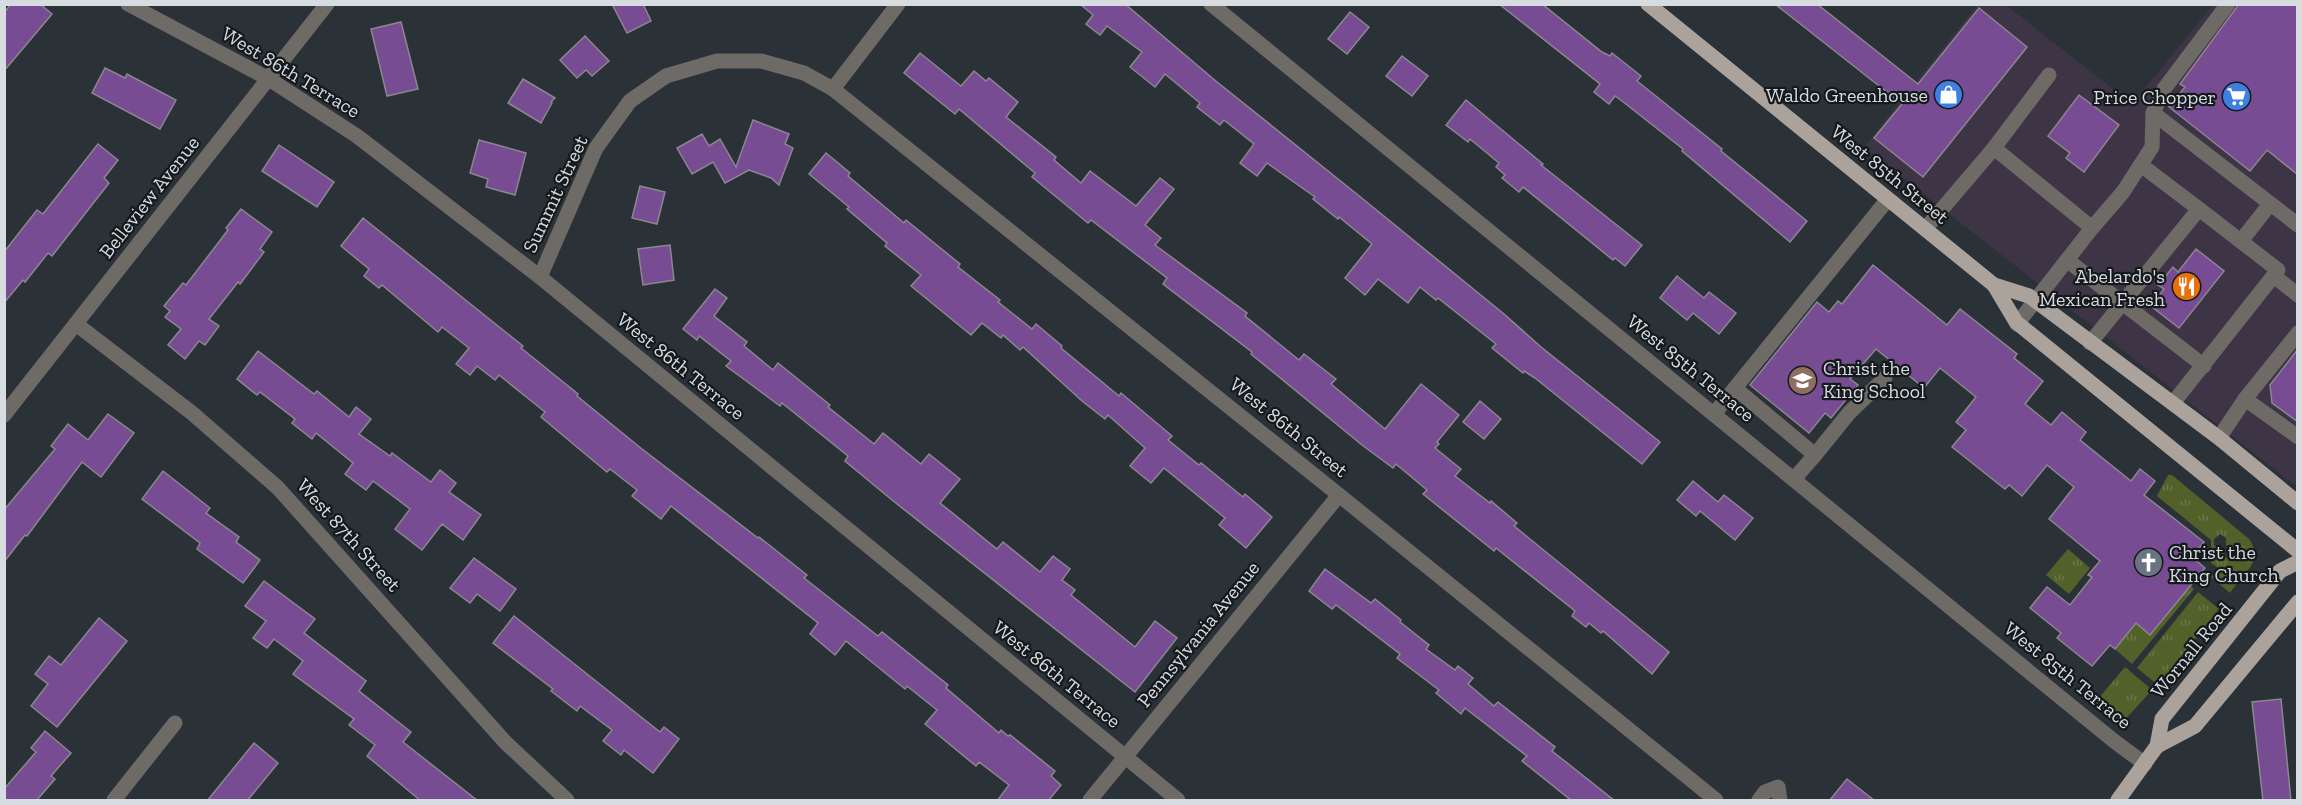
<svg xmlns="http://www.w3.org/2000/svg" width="2302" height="805" viewBox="0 0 2302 805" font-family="'Zilla Slab',serif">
  <defs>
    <pattern id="grass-tufts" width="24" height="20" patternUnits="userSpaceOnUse" patternTransform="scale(1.5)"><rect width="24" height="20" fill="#526129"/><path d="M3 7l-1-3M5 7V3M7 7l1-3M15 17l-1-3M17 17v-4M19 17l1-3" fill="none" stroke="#6a7748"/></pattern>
  </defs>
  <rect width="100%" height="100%" fill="#2a3238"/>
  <path fill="#3d3445" d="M1977 5H2006L2132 104 2213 5H2297V487L1864 147Z"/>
  <g fill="url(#grass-tufts)" fill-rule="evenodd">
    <path d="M2168 475H2172L2249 539C2265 561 2242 575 2230 593L2211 577 2218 568 2211 563V540L2157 496ZM2220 534 2226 538V545L2236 552 2237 555 2233 561H2229L2220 548 2214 545V539Z"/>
    <path d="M2068 549 2090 568 2069 594 2046 575Z"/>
    <path d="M2190 585 2194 589 2132 664 2115 649 2136 623 2149 634Z"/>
    <path d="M2198 592 2219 609 2158 685 2137 668Z"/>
    <path d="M2125 667 2152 690 2120 725 2093 705Z"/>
  </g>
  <g fill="#774c92" stroke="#8c8690" stroke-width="1.5">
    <path d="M11 4H40L52 14 4 71V13Z"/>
    <path d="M612 4H643L651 21 627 33Z"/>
    <path d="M1080 4H1125L1217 82 1358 195 1504 314 1541 347 1660 442 1642 464 1535 378 1524 371 1523 373 1492 348 1496 344 1438 298 1436 300 1420 287 1408 303 1378 279 1365 295 1345 278 1372 244 1339 217 1338 219 1313 199 1315 197 1267 163 1257 176 1240 163 1254 144 1224 120 1220 125 1197 107 1200 103 1165 74 1155 87 1130 67 1142 52 1107 26 1100 35 1086 24 1093 15Z"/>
    <path d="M1499 4H1542L1602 52 1610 56 1612 53 1641 76 1637 81 1722 149 1721 151 1807 221 1790 242 1682 151 1683 149 1622 101 1615 96 1609 104 1594 92 1600 84Z"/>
    <path d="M1775 4H1817L1918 84 1979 8 2027 47 1923 177 1874 138 1902 104Z"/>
    <path d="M2239 4H2298V175L2267 150 2250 171 2169 107 2185 87 2180 84Z"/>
    <path d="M1350 12 1369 27 1347 54 1328 39Z"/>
    <path d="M401 22 418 89 387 96 371 29Z"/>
    <path d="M585 36 609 61 592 76 586 70 577 78 560 60Z"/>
    <path d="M920 53 961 86 974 71 986 81 989 78 1018 102 1006 117 1056 157 1054 160 1081 183 1090 171 1136 206 1160 178 1174 189 1145 225 1161 238 1155 245 1247 313 1245 316 1299 360 1304 354 1336 379 1331 384 1385 429 1421 384 1459 415 1437 442 1439 444 1435 448 1461 469 1455 476 1490 503 1491 501 1517 523 1514 526 1669 652 1652 674 1603 631 1601 633 1589 623 1586 627 1572 616 1575 611 1496 548 1494 551 1423 494 1427 490 1396 464 1393 468 1362 445 1251 354 1252 352 1163 284 1167 278 1091 220 1088 223 1032 177 1035 173 959 109 955 114 904 73Z"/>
    <path d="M1402 56 1428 76 1412 96 1386 76Z"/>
    <path d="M105 68 125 78 127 74 176 100 160 129 92 93Z"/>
    <path d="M523 79 555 98 551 102 552 103 541 123 508 103Z"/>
    <path d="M2079 95 2119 125 2084 172 2066 158 2070 153 2048 136Z"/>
    <path d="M1466 100 1543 164 1541 165 1642 245 1625 266 1615 258 1613 260 1523 187 1519 192 1502 178 1505 175 1496 167 1499 163 1470 139 1468 142 1446 125Z"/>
    <path d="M753 120 789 134 785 144 793 148 779 185 771 178 749 170 725 183 713 162 692 174 677 148 702 134 709 146 720 139 736 167Z"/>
    <path d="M479 140 526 153 515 195 486 187 488 179 470 173Z"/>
    <path d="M98 144 118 160 104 178 109 183 52 256 48 253 25 282 23 280 4 303V252L37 210 43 214Z"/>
    <path d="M279 145 334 182 317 207 262 171Z"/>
    <path d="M826 153 850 173 848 176 904 223 906 220 960 264 958 267 1000 300 998 302 1032 329 1036 324 1062 346 1061 348 1119 396 1121 393 1172 436 1168 440 1199 465 1201 463 1243 497 1245 494 1272 517 1246 548 1219 525 1225 518 1164 468 1151 483 1130 466 1145 448 1108 415 1105 419 1082 401 1023 347 1020 350 1003 335 1001 338 982 323 971 335 911 286 921 275 885 246 887 243 847 209 849 207 809 174Z"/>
    <path d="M640 186 665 192 657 224 632 218Z"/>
    <path d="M241 209 272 232 260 249 264 252 240 284 238 282 209 319 219 326 205 345 199 341 185 359 168 345 181 329 165 317 170 311 164 306 183 283 186 285 228 230 226 228Z"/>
    <path d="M363 218 523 346 521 348 578 394 577 396 642 449 758 538 759 537 807 575 804 578 878 636 882 632 948 685 946 688 999 733 1001 730 1008 736 1010 735 1055 771 1051 776 1061 785 1048 801H997L1009 785 979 762 976 766 925 724 937 710 907 686 905 689 846 641 835 655 810 634 818 623 671 506 661 519 632 496 637 490 610 469 607 472 578 448 541 417 545 412 499 375 495 380 477 366 470 375 456 364 469 348 442 327 438 332 382 285 379 288 364 276 369 269 341 246Z"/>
    <path d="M670 245 674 280 643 285 638 249Z"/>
    <path d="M2196 249 2224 271 2179 328 2151 306 2164 289 2158 285 2173 267 2178 272Z"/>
    <path d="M1873 265 1947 325 1960 309 2017 354 2014 358 2043 381 2025 404 2051 425 2062 412 2086 432 2080 440 2131 481 2140 469 2155 481 2144 495 2204 542 2192 557 2205 568 2150 635 2136 623 2115 649 2110 645 2092 666 2057 638 2061 633 2030 608 2047 587 2070 605 2092 577 2088 575 2100 561 2049 519 2074 487 2047 465 2022 496 2009 485 2005 489 1952 447 1966 430 1956 422 1976 397 1940 368 1924 388 1876 349 1850 379 1858 385 1831 418 1825 413 1809 433 1750 385 1817 302 1829 312 1838 301 1842 304Z"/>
    <path d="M1677 276 1704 298 1709 292 1736 313 1719 334 1693 313 1687 320 1660 298Z"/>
    <path d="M715 289 727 298 714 316 747 342 744 346 773 370 778 363 830 405 828 407 874 444 883 433 921 464 929 454 960 479 940 503 997 549 1003 542 1040 572 1053 556 1070 569 1062 580 1075 590 1071 595 1135 647 1155 621 1177 638 1135 692 892 500 845 461 848 456 782 403 780 406 726 366 731 361 699 336 697 340 683 329Z"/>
    <path d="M2298 349V422L2272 403 2270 385Z"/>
    <path d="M258 351 314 394 317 391 349 417 356 407 371 419 359 434 390 456 392 453 431 482 440 470 456 483 449 492 481 515 463 540 442 524 422 550 395 529 410 509 373 481 366 490 345 474 353 463 316 433 312 439 292 423 295 419 260 392 257 395 237 379Z"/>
    <path d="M1480 401 1501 419 1484 439 1463 422Z"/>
    <path d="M108 414 134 433 101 477 82 462 27 536 25 535 4 562V510L55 449 51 446 68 424 88 440Z"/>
    <path d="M163 471 210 508 206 513 239 537 236 542 260 560 243 583 197 549 200 543 142 499Z"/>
    <path d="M1693 481 1718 502 1724 495 1753 518 1735 540 1700 511 1696 516 1677 500Z"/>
    <path d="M474 558 516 589 500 611 477 594 470 603 450 588Z"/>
    <path d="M1325 569 1371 603 1375 599 1401 620 1400 622 1429 645 1426 649 1455 670 1458 666 1473 678 1468 684 1494 706 1498 702 1555 747 1552 751 1615 801H1572L1522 761 1527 756 1465 708 1461 714 1436 693 1439 690 1397 658 1400 654 1336 605 1332 609 1309 591Z"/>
    <path d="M264 581 315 619 304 633 366 681 359 691 411 732 403 742 478 801H421L367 756 375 745 349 725 354 719 293 674 303 661 274 639 267 648 253 638 266 621 245 606Z"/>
    <path d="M514 616 660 732 664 727 679 739 653 773 624 750 621 755 603 741 612 730 580 706 577 711 551 691 553 689 493 643Z"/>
    <path d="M99 618 127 641 57 727 31 706 48 684 35 674 49 656 61 665Z"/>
    <path d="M2281 699 2291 801H2263L2252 702Z"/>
    <path d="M45 731 71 753 51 776 55 779 36 801H4V789L36 752 31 748Z"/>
    <path d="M254 743 278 763 247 801H207Z"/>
    <path d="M1847 779 1875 801H1829Z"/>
  </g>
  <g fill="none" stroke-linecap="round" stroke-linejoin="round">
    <g stroke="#6e6a66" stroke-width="15">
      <path d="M128 4 269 79 357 136 540 277 1178 800"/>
      <path d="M1211 4 2114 741 2145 764"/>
      <path d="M833 89 898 4"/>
      <path d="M2153 113 2298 225"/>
      <path d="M1994 148 2049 75"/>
      <path d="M2141 165 2199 209"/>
      <path d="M2092 228 2123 192 2152 147 2153 113 2164 89 2228 4"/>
      <path d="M1925 229 1994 148 2092 228 2017 324"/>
      <path d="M2241 241 2270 204"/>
      <path d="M2067 260 2204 366"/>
      <path d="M2274 276 2298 295"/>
      <path d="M540 277 596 148 630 101 666 76 717 61H761L804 73 833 89 1339 495 1716 800"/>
      <path d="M76 324 192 413 278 488 505 742 567 800"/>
      <path d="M2090 343 2199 209 2278 270 2173 403"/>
      <path d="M1736 389 1815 455 1794 479"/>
      <path d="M2245 399 2298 437"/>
      <path d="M1714 414 1888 199"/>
      <path d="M4 415 327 4"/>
      <path d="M2219 438 2245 399 2298 333"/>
      <path d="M1815 455 1849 413 1885 378"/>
      <path d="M114 800 175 723"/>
      <path d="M1090 800 1339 495"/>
      <path d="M1759 800 1765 792 1778 787 1780 800"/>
    </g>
    <g stroke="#aaa29b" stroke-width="15">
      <path d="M1648 4 1994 285 2029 296 2219 438 2298 503"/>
      <path d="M1994 285 2016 322 2298 551"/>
      <path d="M2157 746 2195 726 2298 602"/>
      <path d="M2118 800 2157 746 2162 719 2280 571 2298 562"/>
    </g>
  </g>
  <defs>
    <symbol id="shop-disc" viewBox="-11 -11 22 22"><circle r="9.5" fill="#3f7fe0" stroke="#15191c"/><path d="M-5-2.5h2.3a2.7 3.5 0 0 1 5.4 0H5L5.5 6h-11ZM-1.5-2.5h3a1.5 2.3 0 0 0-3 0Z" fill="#fff"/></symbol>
    <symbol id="supermarket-disc" viewBox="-11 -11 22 22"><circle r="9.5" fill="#3f7fe0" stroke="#15191c"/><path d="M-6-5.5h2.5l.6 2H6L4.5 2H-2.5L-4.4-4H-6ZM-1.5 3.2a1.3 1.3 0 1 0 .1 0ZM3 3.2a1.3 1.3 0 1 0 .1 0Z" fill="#fff"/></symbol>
    <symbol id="restaurant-disc" viewBox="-11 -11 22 22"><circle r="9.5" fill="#e8710a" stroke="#15191c"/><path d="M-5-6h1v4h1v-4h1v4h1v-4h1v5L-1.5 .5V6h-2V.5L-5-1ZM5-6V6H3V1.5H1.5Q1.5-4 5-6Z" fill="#fff"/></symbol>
    <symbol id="school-disc" viewBox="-11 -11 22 22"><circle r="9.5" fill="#8d6e63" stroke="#15191c"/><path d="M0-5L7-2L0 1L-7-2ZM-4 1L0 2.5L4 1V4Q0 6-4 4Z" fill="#fff"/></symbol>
    <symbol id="church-disc" viewBox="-11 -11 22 22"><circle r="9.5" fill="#6b7280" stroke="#15191c"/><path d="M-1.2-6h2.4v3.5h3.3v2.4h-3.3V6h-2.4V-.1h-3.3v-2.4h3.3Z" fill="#fff"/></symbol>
  </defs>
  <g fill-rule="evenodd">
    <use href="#shop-disc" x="1932" y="78" width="33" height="33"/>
    <use href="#supermarket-disc" x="2220" y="80" width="33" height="33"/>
    <use href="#restaurant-disc" x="2170" y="270" width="33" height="33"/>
    <use href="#school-disc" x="1786" y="364" width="33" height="33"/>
    <use href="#church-disc" x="2132" y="546" width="33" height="33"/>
  </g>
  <g text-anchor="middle" stroke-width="4.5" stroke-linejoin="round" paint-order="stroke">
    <g font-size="20" fill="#d7dce0" stroke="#15191c">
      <text transform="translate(291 72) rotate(31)" y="7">West 86th Terrace</text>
      <text transform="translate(1890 174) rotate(39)" y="7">West 85th Street</text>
      <text transform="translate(555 194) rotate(-65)" y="7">Summit Street</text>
      <text transform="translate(149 197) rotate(-52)" y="7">Belleview Avenue</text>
      <text transform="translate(681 366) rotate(39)" y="7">West 86th Terrace</text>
      <text transform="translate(1691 368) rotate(39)" y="7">West 85th Terrace</text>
      <text transform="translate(1289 427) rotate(39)" y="7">West 86th Street</text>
      <text transform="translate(349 535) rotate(48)" y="7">West 87th Street</text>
      <text transform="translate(1198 634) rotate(-51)" y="7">Pennsylvania Avenue</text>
      <text transform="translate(2191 650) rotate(-51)" y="7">Wornall Road</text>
      <text transform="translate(1057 674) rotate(39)" y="7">West 86th Terrace</text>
      <text transform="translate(2068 675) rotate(39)" y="7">West 85th Terrace</text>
    </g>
    <g font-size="20" fill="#d7dce0" stroke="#15191c" text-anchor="end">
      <text x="1928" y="102">Waldo Greenhouse</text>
      <text x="2216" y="104">Price Chopper</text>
      <text x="2165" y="283">Abelardo's<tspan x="2165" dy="23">Mexican Fresh</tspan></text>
      <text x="1823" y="375" text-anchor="start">Christ the<tspan x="1823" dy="23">King School</tspan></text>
      <text x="2169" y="559" text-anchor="start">Christ the<tspan x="2169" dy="23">King Church</tspan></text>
    </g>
  </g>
  <rect width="2302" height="805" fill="none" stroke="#d7dce0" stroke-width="12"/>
</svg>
